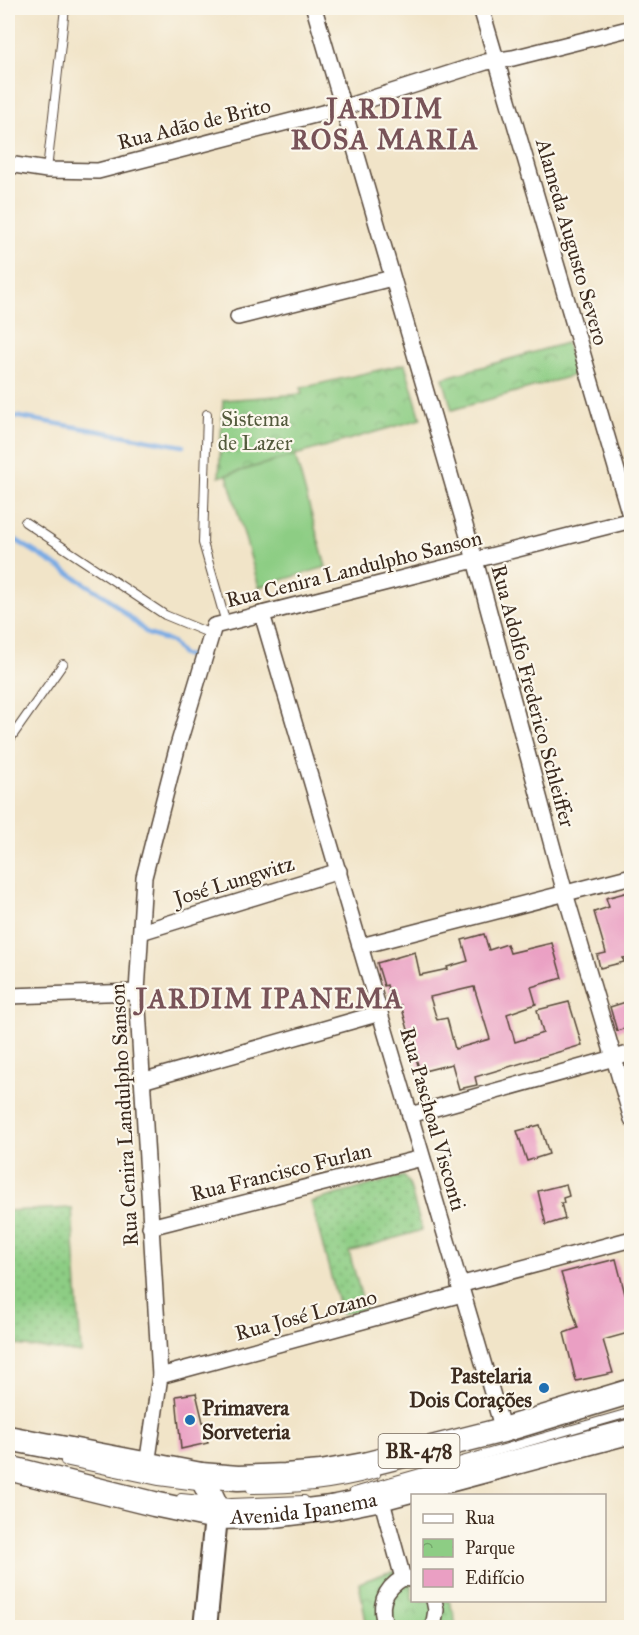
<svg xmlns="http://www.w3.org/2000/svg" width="639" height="1635" viewBox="0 0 639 1635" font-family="'IM FELL Great Primer',serif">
  <defs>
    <pattern id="grass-dots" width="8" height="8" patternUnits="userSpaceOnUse" patternTransform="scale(1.5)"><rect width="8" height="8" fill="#8dcd84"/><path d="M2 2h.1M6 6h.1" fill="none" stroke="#74a76b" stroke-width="1.8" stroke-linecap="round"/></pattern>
    <pattern id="park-crowns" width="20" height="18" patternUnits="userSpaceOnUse" patternTransform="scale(1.5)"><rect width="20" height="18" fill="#8dcd84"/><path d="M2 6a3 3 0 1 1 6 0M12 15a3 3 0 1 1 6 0" fill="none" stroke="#74a76b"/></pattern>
  </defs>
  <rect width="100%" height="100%" fill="#fbf7ec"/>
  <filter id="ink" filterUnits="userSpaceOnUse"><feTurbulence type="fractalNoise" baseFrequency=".0167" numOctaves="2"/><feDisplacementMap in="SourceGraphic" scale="12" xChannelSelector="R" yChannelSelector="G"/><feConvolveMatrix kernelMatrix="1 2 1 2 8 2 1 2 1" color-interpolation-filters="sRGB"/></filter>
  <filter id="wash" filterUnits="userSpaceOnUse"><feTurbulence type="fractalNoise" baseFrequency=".008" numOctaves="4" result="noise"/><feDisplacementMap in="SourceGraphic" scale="24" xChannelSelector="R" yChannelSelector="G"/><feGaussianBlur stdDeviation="1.35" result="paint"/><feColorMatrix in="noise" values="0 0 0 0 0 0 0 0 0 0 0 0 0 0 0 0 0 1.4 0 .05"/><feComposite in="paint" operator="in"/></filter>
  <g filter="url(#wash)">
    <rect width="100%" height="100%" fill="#f1e4c8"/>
    <g fill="url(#grass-dots)" stroke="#647c51" stroke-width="1.5">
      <path d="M403 1176 409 1183 422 1230 349 1252 365 1309 341 1314 311 1202Z"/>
      <path d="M72 1208 81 1353 8 1344V1211Z"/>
    </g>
    <g fill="url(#park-crowns)" stroke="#647c51" stroke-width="1.5">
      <path d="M566 343 575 375 452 410 443 378Z"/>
      <path d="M405 364 421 419 219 477 223 400 302 394 301 388Z"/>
      <path d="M412 1568V1600L449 1601 454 1614 456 1627H367L359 1583 386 1573Z"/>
    </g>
    <path fill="#8dcd84" stroke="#647c51" stroke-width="1.5" d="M295 455 326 567 259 587 227 475Z"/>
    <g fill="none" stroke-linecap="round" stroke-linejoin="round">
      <g stroke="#78aae4" stroke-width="4.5">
        <path d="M8 415 183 446"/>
        <path d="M8 535 108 598 148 634 172 642 182 655 191 656"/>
      </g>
    </g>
    <g id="blocks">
      <g fill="#ea9fc3" fill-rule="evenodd">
        <path d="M632 891V957L623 958 624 962 600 968 597 955 606 953 594 912 609 907 606 898Z"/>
        <path d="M484 934 489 950 507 944 510 953 552 943 562 978 531 987 536 1004 507 1014 515 1042 543 1033 537 1010 569 1002 582 1045 475 1077 477 1085 459 1089 452 1064 420 1072 401 1005 393 1007 387 985 384 986 377 963 415 952 420 975 448 969 447 967 468 961 462 940ZM474 987 490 1039 455 1049 447 1018 437 1020 430 997Z"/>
        <path d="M632 1000V1026L617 1031 610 1007Z"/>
        <path d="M540 1125 549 1154 527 1161 517 1131Z"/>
        <path d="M566 1184 569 1196 563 1198 564 1203H561L565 1219 546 1225 538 1191Z"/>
        <path d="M616 1259 625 1294 632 1292V1332L603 1340 613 1373 576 1381 564 1333 578 1328 561 1273Z"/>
        <path d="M196 1393 208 1443 181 1449 176 1396Z"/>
      </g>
    </g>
  </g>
  <g filter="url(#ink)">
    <use href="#blocks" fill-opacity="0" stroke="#564638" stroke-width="1.5"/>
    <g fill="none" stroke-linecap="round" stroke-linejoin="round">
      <defs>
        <g id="service">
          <path d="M47 170 65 8"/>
          <path d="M207 414 203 543 226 623"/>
          <path d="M25 522 165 615 211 634"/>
          <path d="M8 742 63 664"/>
          <path d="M65 1461 159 1481 197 1486"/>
          <path d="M251 1489C295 1489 333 1486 376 1474"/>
          <path d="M354 1492 632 1412"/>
          <path d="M181 1498 231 1503 304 1500"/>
        </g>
        <g id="minor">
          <path d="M314 8 475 560 565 893 632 1119"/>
          <path d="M481 8 632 522"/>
          <path d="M8 164 47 170 98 171 342 108 486 62 513 58 632 28"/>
          <path d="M238 317 392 278"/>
          <path d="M262 614 503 1430"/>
          <path d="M141 932 339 871"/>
          <path d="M361 946 632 876"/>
          <path d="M8 996 137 992"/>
          <path d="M142 1081 380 1013"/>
          <path d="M410 1115 632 1053"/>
          <path d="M150 1227 422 1158"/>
          <path d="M459 1285 632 1239"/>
          <path d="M160 1376 462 1294"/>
          <path d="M147 1465 160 1376 137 992 144 877 177 749 214 626 632 520"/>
          <path d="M381 1498 403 1578"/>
          <path d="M387 1628C377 1607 384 1589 403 1578L412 1579"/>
          <path d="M433 1628 436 1610 434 1600"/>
        </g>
        <path id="secondary" d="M205 1628 216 1517"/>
        <g id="primary">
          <path d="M8 1438 201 1475 238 1478 285 1476 321 1473 364 1465 503 1430 632 1391"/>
          <path id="s1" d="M8 1468 154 1504 216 1517 266 1516 331 1508 381 1498 632 1431"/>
          <path d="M201 1475 214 1502 216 1517"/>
        </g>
      </defs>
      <use href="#service" stroke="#564638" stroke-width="10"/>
      <use href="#minor" stroke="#564638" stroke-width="18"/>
      <use href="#secondary" stroke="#564638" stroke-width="26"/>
      <use href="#primary" stroke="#564638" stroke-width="27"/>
      <use href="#service" stroke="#fff" stroke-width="8"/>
      <use href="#minor" stroke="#fff" stroke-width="15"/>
      <use href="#secondary" stroke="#fff" stroke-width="22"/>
      <use href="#primary" stroke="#fff" stroke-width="24"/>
    </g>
  </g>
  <g fill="#1f6fb2" stroke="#fbf7ec" stroke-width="2">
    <circle cx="544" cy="1388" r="6"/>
    <circle cx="190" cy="1420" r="6"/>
  </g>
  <g text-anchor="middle" stroke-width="4.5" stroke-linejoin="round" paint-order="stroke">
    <rect fill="#fbf7ec" stroke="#75685c" stroke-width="1.5" x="378.5" y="1434" width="81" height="34" rx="4.5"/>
    <g font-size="20" font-weight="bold" fill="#3b2a1e">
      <text x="419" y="1458">BR-478</text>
    </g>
    <g font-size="21" fill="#3b2a1e" stroke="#fbf7ec">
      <text transform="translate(194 124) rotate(-14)" y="7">Rua Adão de Brito</text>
      <text transform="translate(572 242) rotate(74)" y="7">Alameda Augusto Severo</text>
      <text transform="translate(354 569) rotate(-14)" y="7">Rua Cenira Landulpho Sanson</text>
      <text transform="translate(533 696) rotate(75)" y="7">Rua Adolfo Frederico Schleiffer</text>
      <text transform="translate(234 881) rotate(-17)" y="7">José Lungwitz</text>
      <text transform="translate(124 1115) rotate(-93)" y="7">Rua Cenira Landulpho Sanson</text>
      <text transform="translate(433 1119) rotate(74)" y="7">Rua Paschoal Visconti</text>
      <text transform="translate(281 1172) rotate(-14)" y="7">Rua Francisco Furlan</text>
      <text transform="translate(306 1315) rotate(-15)" y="7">Rua José Lozano</text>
      <text dy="7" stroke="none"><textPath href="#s1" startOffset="302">Avenida Ipanema</textPath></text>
    </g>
    <g font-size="21" fill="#545b3d" stroke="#fbf7ec">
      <text x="255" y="426">Sistema<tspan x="255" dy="24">de Lazer</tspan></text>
    </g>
    <g font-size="21" font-weight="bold" fill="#3b2a1e" stroke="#fbf7ec" text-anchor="end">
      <text x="532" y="1383">Pastelaria<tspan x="532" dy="24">Dois Corações</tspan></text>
      <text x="202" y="1415" text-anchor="start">Primavera<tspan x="202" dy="24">Sorveteria</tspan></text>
    </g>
    <g font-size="27" font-weight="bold" letter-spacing="1.5" fill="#785358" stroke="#fbf7ec">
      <text x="385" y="118">JARDIM<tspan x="385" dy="31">ROSA MARIA</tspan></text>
      <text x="270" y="1008">JARDIM IPANEMA</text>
    </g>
  </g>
  <rect width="639" height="1635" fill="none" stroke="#fbf7ec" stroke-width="30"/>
  <rect x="411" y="1494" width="195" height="108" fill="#fbf7ec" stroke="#aea59a" stroke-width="1.5"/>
  <rect x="423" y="1514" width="30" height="9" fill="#ffffff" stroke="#aea59a" stroke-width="1.5"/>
  <text x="465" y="1524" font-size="18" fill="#3b2a1e">Rua</text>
  <rect x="423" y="1539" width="30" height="18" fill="url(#park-crowns)" stroke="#aea59a" stroke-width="1.5"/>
  <text x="465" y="1554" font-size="18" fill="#3b2a1e">Parque</text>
  <rect x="423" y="1569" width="30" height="18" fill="#ea9fc3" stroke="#aea59a" stroke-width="1.5"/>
  <text x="465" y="1584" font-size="18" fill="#3b2a1e">Edifício</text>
</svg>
